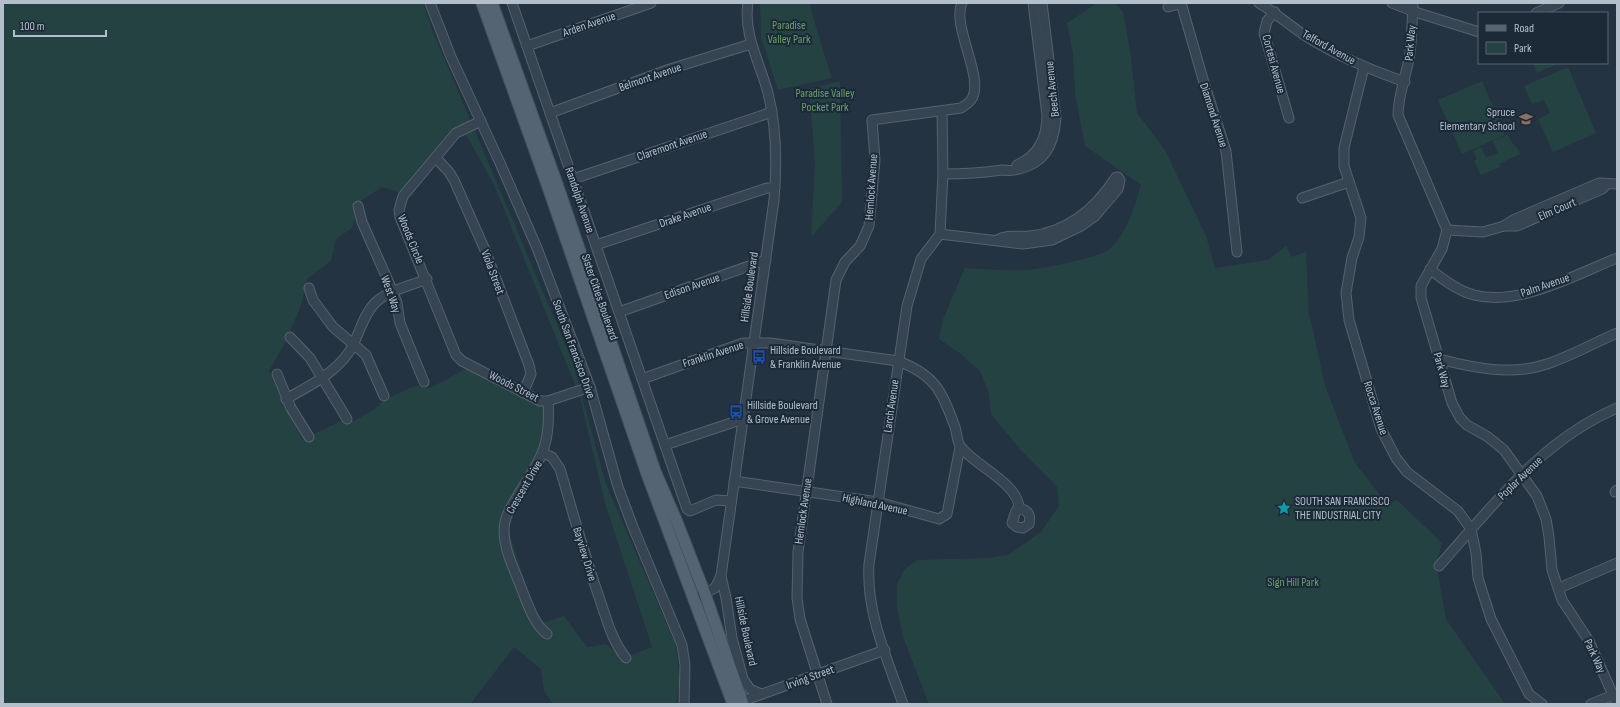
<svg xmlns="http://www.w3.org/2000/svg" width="1620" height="707" viewBox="0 0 1620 707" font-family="'Sofia Sans Condensed',sans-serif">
  <rect width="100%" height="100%" fill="#233342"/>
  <g fill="#254243" fill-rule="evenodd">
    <path d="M3 3H423L433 32 572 360 606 484 675 643 680 679 676 704H553L544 691 541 669 514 647 470 704H3ZM466 135 493 182 580 397 605 503 652 647 622 659 606 644 587 647 564 616 542 623 533 607 509 532 511 518 541 463 552 440 551 409 544 397 472 362 462 371 430 388 415 386 384 400 375 409 354 421H341L302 440 269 371 286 341 301 305 307 279 331 261 336 239 352 228 362 200 382 187 411 196 455 139Z"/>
    <path d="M760 3H810C809 7 829 68 832 78L778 90 761 37Z"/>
    <path d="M1097 3H1115L1123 12 1130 51 1137 113 1165 150 1206 236 1215 268 1268 260 1286 246 1292 257 1306 252 1309 318 1310 317 1325 386 1355 463 1387 504 1397 500 1442 543 1436 563 1446 619 1505 704H929L903 637 897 606V584L905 569 917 560 989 558 1008 555 1041 532 1059 506 1057 487 1019 448 991 414 989 394 980 371 961 354 939 339 943 319 965 268C985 269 1006 271 1026 270 1042 269 1100 258 1111 248 1127 232 1135 206 1141 185L1085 146 1075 93 1073 54 1067 23Z"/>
    <path d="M1533 63H1560L1537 73Z"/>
    <path d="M1568 67 1596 133 1553 152 1538 119 1550 113 1544 100 1532 104 1524 86Z"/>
    <path d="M840 81 842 202 811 237 815 163 809 89Z"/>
    <path d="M1482 81 1505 135 1462 154 1438 100Z"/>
    <path d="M1508 135 1513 144 1516 146 1520 154 1499 164 1500 167 1481 175 1474 161 1477 159 1473 151 1481 147 1486 158 1498 153 1493 141Z"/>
  </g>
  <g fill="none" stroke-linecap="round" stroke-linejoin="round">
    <defs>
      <g id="minor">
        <path d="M430 3 451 57 500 163 537 248 590 387 618 487 633 527 682 645 685 665 684 704"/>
        <path d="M512 3 687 509 690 511 716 500 731 501"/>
        <path d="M1181 3 1205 86 1226 151 1237 252"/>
        <path d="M1259 3C1276 13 1290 26 1307 37 1337 56 1371 70 1405 82"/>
        <path d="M1392 3 1412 11 1479 32"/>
        <path d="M1413 3C1412 20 1412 37 1410 53 1407 74 1398 94 1398 115L1447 230 1442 249 1421 286V298L1452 403 1460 418 1467 425 1488 437 1504 450 1537 496 1546 519 1549 537 1552 570 1562 600 1589 641 1617 704"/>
        <path d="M1168 7 1182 3"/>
        <path d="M1275 12 1267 21 1264 33 1289 118"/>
        <path d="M1536 13 1559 3"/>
        <path d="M527 46 651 3"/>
        <path d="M1364 67 1344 148V166L1361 218 1359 237 1352 258 1346 293 1349 320 1381 429 1396 458 1407 472 1458 511 1471 529 1476 553 1478 578 1491 619 1529 694 1542 704"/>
        <path d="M550 113 670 69 751 44"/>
        <path d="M481 121 456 133 403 196 399 210 400 217 456 355 462 361 540 401H548L590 387"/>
        <path d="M436 158 449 172 454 180 485 250 529 365 531 374 523 393"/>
        <path d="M1017 165C1038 156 1047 137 1047 115L1033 3"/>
        <path d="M943 174C963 174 982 173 1002 170 1006 170 1010 171 1014 170 1044 165 1054 146 1056 118L1042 3"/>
        <path d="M573 179 772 112"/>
        <path d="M1302 198 1349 182"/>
        <path d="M358 206 362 222 393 292 397 303 400 323 424 382"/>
        <path d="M1504 226 1513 220 1599 183 1617 184"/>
        <path d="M1447 230 1483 232 1504 226H1517L1602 189 1607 184"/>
        <path d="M940 234 1023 244 1052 240 1081 226 1095 216 1118 189 1120 180 1118 177H1116C1096 208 1068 232 1030 236 1018 237 1007 234 997 240"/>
        <path d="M596 245 767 188H775"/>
        <path d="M1430 269C1442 279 1458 291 1474 295 1518 307 1577 274 1617 258"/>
        <path d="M309 288 313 300 333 327 366 355 384 396"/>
        <path d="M619 312 766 260"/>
        <path d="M290 337 310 358 347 419"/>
        <path d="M1439 359C1474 368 1512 376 1547 364 1571 356 1594 343 1617 333"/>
        <path d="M277 374 291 408 309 437"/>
        <path d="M642 379 743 343H770L898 361C935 375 942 391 955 427 957 433 957 443 961 447 974 465 1019 484 1019 508L1016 511 1012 523 1017 527 1023 528 1029 524C1031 515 1028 510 1019 508"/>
        <path d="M286 399C309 386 334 374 349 352 359 337 362 316 375 303 388 290 410 286 427 279"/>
        <path d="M665 445 743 419"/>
        <path d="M543 453 552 457 560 469C573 513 585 557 600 600 607 620 612 641 626 658"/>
        <path d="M734 481 878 502 939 519 947 514 960 447"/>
        <path d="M1615 492 1617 490"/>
        <path d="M1439 566C1493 506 1540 441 1617 408"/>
        <path d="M721 576 726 598 732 638 743 679 750 689 761 694"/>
        <path d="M1559 588 1617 563"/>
        <path d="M694 599 715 588 721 576 774 200C777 164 777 128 768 93 760 63 743 34 748 3"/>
        <path d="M547 634C534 624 528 605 522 590 515 570 500 544 505 522 507 511 515 501 520 492 542 457 551 444 548 401"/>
        <path d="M737 703 885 650"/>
        <path d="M827 704 800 619 797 598 798 552 836 280 845 262 860 246 869 226 875 160 872 120 961 108C964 106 969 103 971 100 986 80 951 26 962 3"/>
        <path d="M903 704C887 658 866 613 869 564L907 306 921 259 940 234 943 174 942 111"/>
        <path d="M1591 704 1613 695"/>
      </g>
      <g id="major">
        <path d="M482 3 548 187 647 474 733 704"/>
        <path d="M492 3 557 184 655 471 677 522 705 594 743 704"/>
      </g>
    </defs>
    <use href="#minor" stroke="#55626f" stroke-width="11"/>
    <use href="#major" stroke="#44505e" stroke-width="13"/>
    <use href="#minor" stroke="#374452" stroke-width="9"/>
    <use href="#major" stroke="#556472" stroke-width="11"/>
  </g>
  <defs>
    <symbol id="school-bare" viewBox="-9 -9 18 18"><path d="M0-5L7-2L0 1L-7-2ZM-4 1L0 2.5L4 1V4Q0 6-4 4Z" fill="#8d6e63" stroke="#1c2937" stroke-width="2.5" paint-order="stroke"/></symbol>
    <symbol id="bus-bare" viewBox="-9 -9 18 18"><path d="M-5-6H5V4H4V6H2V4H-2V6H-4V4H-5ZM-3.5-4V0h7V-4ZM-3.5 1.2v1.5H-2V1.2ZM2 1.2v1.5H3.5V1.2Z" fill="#1a4fb4" stroke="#1c2937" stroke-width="2.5" paint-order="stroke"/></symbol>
    <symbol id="sight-bare" viewBox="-9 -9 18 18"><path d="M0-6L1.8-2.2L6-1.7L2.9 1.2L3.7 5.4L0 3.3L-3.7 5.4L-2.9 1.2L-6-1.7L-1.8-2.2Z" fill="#0f9aa8" stroke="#1c2937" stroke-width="2.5" paint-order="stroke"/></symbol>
  </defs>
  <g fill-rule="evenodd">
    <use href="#school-bare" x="1516" y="109" width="20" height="20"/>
    <use href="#bus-bare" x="749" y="347" width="20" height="20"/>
    <use href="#bus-bare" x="726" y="402" width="20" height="20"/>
    <use href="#sight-bare" x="1274" y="498" width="20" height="20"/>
  </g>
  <g text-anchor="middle" stroke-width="4" stroke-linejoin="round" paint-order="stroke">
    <g font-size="12" fill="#b4bfcc" stroke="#1c2937">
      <text transform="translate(589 24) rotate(-19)" y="4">Arden Avenue</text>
      <text transform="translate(1410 43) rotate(-85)" y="4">Park Way</text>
      <text transform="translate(1329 47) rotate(29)" y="4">Telford Avenue</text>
      <text transform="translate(1274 64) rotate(75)" y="4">Cortesi Avenue</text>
      <text transform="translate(650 77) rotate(-19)" y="4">Belmont Avenue</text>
      <text transform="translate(1052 89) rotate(-96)" y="4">Beech Avenue</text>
      <text transform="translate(1214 115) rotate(72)" y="4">Diamond Avenue</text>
      <text transform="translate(672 145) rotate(-19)" y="4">Claremont Avenue</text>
      <text transform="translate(871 187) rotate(-86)" y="4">Hemlock Avenue</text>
      <text transform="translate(580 200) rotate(71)" y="4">Randolph Avenue</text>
      <text transform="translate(1557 209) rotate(-23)" y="4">Elm Court</text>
      <text transform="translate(685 215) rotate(-19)" y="4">Drake Avenue</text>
      <text transform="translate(411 239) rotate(68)" y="4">Woods Circle</text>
      <text transform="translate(493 272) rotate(69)" y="4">Viola Street</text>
      <text transform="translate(1545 285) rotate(-19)" y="4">Palm Avenue</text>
      <text transform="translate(692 286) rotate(-19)" y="4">Edison Avenue</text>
      <text transform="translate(749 287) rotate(-82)" y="4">Hillside Boulevard</text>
      <text transform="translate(391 294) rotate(71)" y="4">West Way</text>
      <text transform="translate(600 297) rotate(71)" y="4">Sister Cities Boulevard</text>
      <text transform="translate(574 349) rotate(70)" y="4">South San Francisco Drive</text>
      <text transform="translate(713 354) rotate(-18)" y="4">Franklin Avenue</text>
      <text transform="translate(1442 370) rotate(74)" y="4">Park Way</text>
      <text transform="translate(514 386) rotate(27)" y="4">Woods Street</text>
      <text transform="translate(891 406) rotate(-82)" y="4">Larch Avenue</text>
      <text transform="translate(1376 408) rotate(72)" y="4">Rocca Avenue</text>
      <text transform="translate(1520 478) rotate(-44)" y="4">Poplar Avenue</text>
      <text transform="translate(524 487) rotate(-60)" y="4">Crescent Drive</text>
      <text transform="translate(875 504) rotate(12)" y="4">Highland Avenue</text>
      <text transform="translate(803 511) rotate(-82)" y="4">Hemlock Avenue</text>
      <text transform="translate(585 554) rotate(73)" y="4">Bayview Drive</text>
      <text transform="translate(746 631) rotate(78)" y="4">Hillside Boulevard</text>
      <text transform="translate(1595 656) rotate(65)" y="4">Park Way</text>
      <text transform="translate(810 677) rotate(-20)" y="4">Irving Street</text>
    </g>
    <g font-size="12" fill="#699f71" stroke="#1c2937">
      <text x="789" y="29">Paradise<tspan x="789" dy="14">Valley Park</tspan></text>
      <text x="825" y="97">Paradise Valley<tspan x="825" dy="14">Pocket Park</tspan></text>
      <text x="1293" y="586">Sign Hill Park</text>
    </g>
    <g font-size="12" fill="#b4bfcc" stroke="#1c2937" text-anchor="start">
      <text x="1515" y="116" text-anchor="end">Spruce<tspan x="1515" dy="14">Elementary School</tspan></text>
      <text x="770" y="354">Hillside Boulevard<tspan x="770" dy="14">&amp; Franklin Avenue</tspan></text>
      <text x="747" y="409">Hillside Boulevard<tspan x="747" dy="14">&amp; Grove Avenue</tspan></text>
      <text x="1295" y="505">SOUTH SAN FRANCISCO<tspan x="1295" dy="14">THE INDUSTRIAL CITY</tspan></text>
    </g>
  </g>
  <rect width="1620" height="707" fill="none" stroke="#b4bfcc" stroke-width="8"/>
  <rect x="1478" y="12" width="130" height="52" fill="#1c2937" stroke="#596573"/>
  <rect x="1486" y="25" width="20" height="6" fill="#556472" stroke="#596573"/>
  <text x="1514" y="32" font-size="12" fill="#b4bfcc">Road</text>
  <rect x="1486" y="42" width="20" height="12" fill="#254243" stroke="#596573"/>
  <text x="1514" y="52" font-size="12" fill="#b4bfcc">Park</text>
  <path d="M14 30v6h92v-6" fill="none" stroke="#b4bfcc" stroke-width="2"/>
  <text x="20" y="30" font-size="12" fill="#b4bfcc" stroke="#1c2937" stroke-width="3" paint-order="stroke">100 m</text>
</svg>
